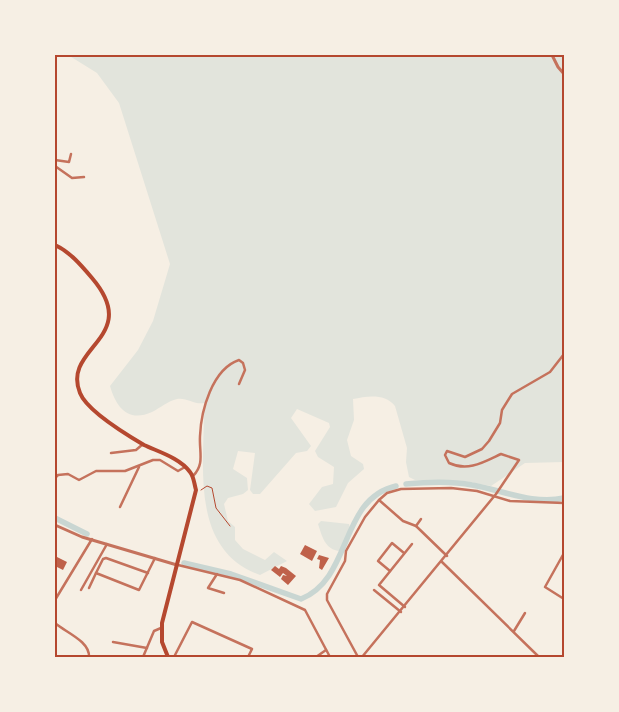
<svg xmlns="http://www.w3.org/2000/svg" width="619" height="712" viewBox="0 0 619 712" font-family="'IBM Plex Sans',sans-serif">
  <rect width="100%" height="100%" fill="#f6efe4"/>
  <g fill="#e2e4dc">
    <path d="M68 55H564V462L525 463 491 486 464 481 415 480 409 477 406 462 407 448 395 406C385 393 367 396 353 399L354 420 347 440 351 456 363 464 364 469 348 483 336 507 315 511 309 504 322 487 333 484 334 467 318 457 315 451 330 427 329 423 297 409 291 418 311 446 307 451 296 453 260 494H253L250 490 255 453 238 451 233 469 247 478 248 490 243 494 228 498 224 504 228 521 235 527V540L243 549 265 560 274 552 287 561 260 575C188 549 205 463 204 403 195 405 186 397 177 399 168 401 160 408 152 412 128 423 116 407 110 386L138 350 153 321 170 264 119 103 97 73Z"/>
    <path d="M321 521 349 524 350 528 340 551C325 550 322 536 318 524Z"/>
  </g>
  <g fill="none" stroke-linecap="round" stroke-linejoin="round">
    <g stroke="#c9d6d2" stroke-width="5.5">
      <path d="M406 484C428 482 451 481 472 485 502 490 533 505 564 498"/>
      <path d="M55 518 87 534"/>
      <path d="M184 563 231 574 301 599C353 578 339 499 396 486"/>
    </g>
  </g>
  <g fill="#bf614a">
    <path d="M305 545 317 551 312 561 300 554Z"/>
    <path d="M319 555 329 558 322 570 319 568 320 560 317 559Z"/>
    <path d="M55 556 67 562 63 570 55 566Z"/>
    <path d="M275 566 279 569 281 566 286 568 296 576 288 585 281 579 283 575 287 576 283 573 280 577 271 570Z"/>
  </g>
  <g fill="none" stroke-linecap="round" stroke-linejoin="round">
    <path stroke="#b5482f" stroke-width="1" d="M201 490 207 486 212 488 216 508 230 526"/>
    <g stroke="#c5725c" stroke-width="2.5">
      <path d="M55 160 69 162 71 154"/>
      <path d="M55 166 72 178 84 177"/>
      <path d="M111 453 136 450 143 444"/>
      <path d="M193 476C205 464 199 452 200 436 201 411 212 369 239 360L243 363 245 370 239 384"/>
      <path d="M55 478 58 475 68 474 79 480 96 471H125L153 460H160L178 471 185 467"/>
      <path d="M379 500 403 521 416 526 447 556"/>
      <path d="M120 507 139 467"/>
      <path d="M564 518V530"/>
      <path d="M416 526 421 519"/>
      <path d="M564 553 545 587 564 599"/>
      <path d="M442 562 539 657"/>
      <path d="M178 565 240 580 305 610 330 657"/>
      <path d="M390 571 378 561 392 543 404 553"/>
      <path d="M148 573 106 558 103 559 96 573 139 590 155 558"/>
      <path d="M217 574 208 588 224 593"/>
      <path d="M89 588 96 573"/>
      <path d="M81 590 107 544"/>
      <path d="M374 590 401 612"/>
      <path d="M55 600 92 539"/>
      <path d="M405 607 379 585 412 544"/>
      <path d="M55 623C65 632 90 641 89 657"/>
      <path d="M514 631 525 613"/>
      <path d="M113 642 147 648"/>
      <path d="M143 657 154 631 161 628"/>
      <path d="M174 657 192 622 252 649 248 657"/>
      <path d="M316 657 326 650"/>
      <path d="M358 657 327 600V594L345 561 346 551 365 517 379 500 387 493 401 489 451 488 477 491 510 501 564 503"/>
      <path d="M362 657 496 494 519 460 501 454C484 462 468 472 449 463L445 455 447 451 465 457 482 449 489 441 500 423 502 410 512 394 550 372 564 354"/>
    </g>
    <g stroke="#c5725c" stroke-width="3">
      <path d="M552 55 558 67 564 74"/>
      <path d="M55 525 82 537 177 565"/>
    </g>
    <path stroke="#b5482f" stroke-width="4" d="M55 245C70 252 81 265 92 278 143 338 61 347 80 393 87 411 127 435 144 445 159 452 180 458 190 472 194 477 194 483 196 490L162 623V642L168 657"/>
  </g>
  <rect width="619" height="712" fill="none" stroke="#f6efe4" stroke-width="112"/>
  <rect x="56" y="56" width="507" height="600" fill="none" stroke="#b5482f" stroke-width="2"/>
</svg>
